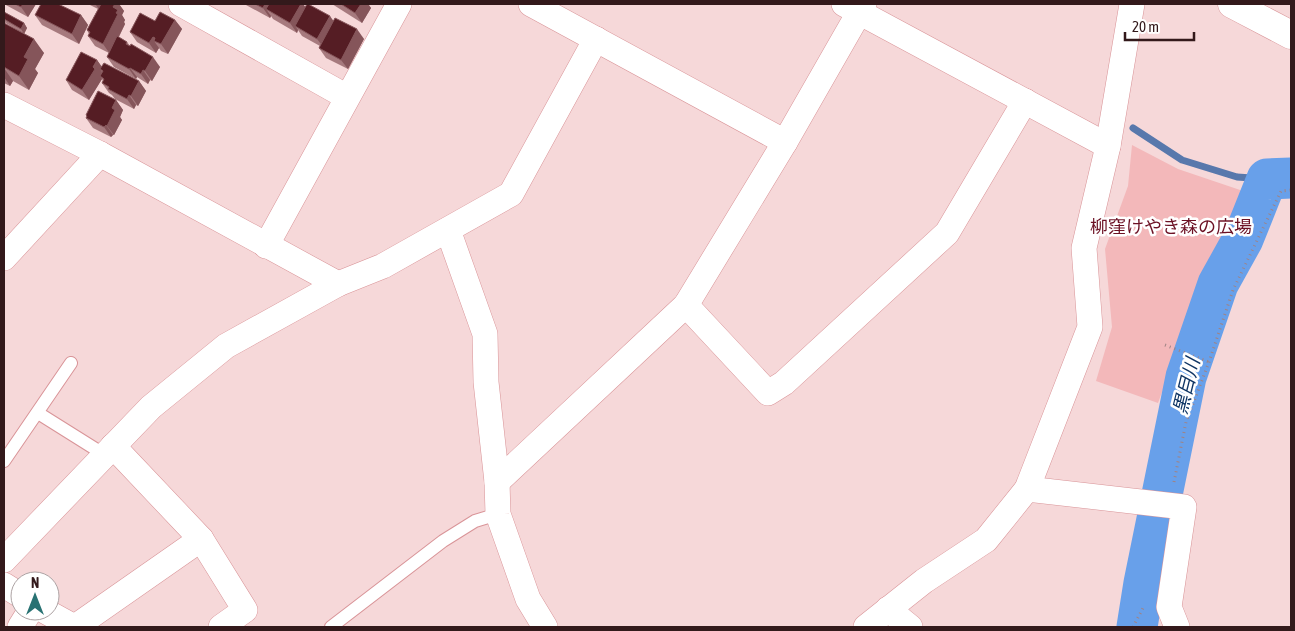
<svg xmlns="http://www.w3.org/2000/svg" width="1295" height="631" viewBox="0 0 1295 631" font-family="'Asap Condensed','Noto Sans JP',sans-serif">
  <rect width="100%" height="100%" fill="#f6d8d9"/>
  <path fill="#f3b8ba" d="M1132 145 1178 169 1249 193 1199 291 1158 403 1096 381 1112 327 1105 249 1128 186Z"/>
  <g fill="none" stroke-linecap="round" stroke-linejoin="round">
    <path stroke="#5878ac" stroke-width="7" d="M1133 128 1182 160 1237 177 1267 179"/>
    <path stroke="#68a0ea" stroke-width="41" d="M1137 627 1144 583 1186 377 1218 284 1243 239 1267 179 1291 178"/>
    <defs>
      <g id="lane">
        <path d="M38 413 105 455"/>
        <path d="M4 461 71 363"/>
        <path d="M331 627 443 541 475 521 498 514"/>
      </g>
      <g id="street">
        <path d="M181 4 347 97"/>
        <path d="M531 4 785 142"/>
        <path d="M844 4 1108 146"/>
        <path d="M4 105 100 154 338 284"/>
        <path d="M448 230 485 334 486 382 497 482 498 514 528 599 545 627"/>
        <path d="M266 246 399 4"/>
        <path d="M4 258 100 154"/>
        <path d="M686 305 768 393 784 383 947 233 1025 101"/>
        <path d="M113 446 201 539 245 610 221 627"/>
        <path d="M497 482 686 305 785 142 864 4"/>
        <path d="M1027 489 1184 507 1169 607 1177 627"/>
        <path d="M4 560 151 407 226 346 338 284 383 266 511 194 596 39"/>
        <path d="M4 585 20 595"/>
        <path d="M888 609 910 627"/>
        <path d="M45 611 74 627"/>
        <path d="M20 627 30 611"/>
        <path d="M75 627 201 539"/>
        <path d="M866 627 924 581 986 540 1027 489 1090 327 1084 248 1108 146 1132 4"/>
      </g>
      <path id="secondary" d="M1232 4 1291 35"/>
    </defs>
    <use href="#lane" stroke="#d99498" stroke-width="14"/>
    <use href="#street" stroke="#d99498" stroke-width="26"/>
    <use href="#secondary" stroke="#d99498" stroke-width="29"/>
    <g stroke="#9f8385" stroke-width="3" stroke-dasharray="1 4" stroke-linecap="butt">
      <path d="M1165 345 1209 362"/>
      <path d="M1174 482 1186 422 1209 362 1233 290 1281 191 1291 190"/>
      <path d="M1133 627 1143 608 1145 607"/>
    </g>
    <use href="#lane" stroke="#fff" stroke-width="12"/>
    <use href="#street" stroke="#fff" stroke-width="25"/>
    <use href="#secondary" stroke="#fff" stroke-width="28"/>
  </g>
  <g fill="#a67a7e">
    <path d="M4 4H36L28 17Z"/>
    <path d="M88 4H119L124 11 122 15 125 20 124 22 125 24 119 37 127 42 130 46 160 67 152 81 150 80 148 84 137 77 136 79 114 67 107 57 109 53 95 46 88 36 89 34 87 30 98 9Z"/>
    <path d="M245 4H303L305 7 333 21 364 39 348 69 326 58 319 48 320 46 302 36 298 30 297 33 273 19 271 16 270 18 246 5Z"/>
    <path d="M332 4H368L371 8 362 23Z"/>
    <path d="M4 12 24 23 27 28 24 34 4 22Z"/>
    <path d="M35 15H81L88 25 79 44 42 25Z"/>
    <path d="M175 20 182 29 168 54 161 51 159 48 156 53 137 42 130 32 155 21Z"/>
    <path d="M4 23 44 53 35 69 38 73 29 90 13 81 10 86 4 83Z"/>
    <path d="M97 60 102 67 139 81 146 91 138 106 136 105 134 109 115 99 112 95 109 93 102 83 103 81 102 79 89 100 72 90 66 80Z"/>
    <path d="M116 100 123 110 120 117 122 120 114 135H113L111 137 93 128 86 118 87 117 86 115Z"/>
  </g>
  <g fill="#85555a">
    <path d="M23 4H36L28 17 21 7Z"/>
    <path d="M95 4H101L99 9Z"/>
    <path d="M115 4H119L124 11 122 15 125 20 124 22 125 24 110 54 103 44 113 7Z"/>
    <path d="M265 4H277L266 9 271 16 270 18 263 8Z"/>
    <path d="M301 4H303L309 12 295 26 298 30 297 33 290 23Z"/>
    <path d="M361 4H368L371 8 362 23 355 13Z"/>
    <path d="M81 15 88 25 79 44 72 34Z"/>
    <path d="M330 16 337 26 324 48 317 39Z"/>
    <path d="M175 20 182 29 168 54 161 44Z"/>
    <path d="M24 23 27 28 24 34 21 29Z"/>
    <path d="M357 29 364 39 348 69 341 60Z"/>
    <path d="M153 37 157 42 154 41 159 48 156 53 149 43Z"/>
    <path d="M34 39 44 53 35 69 38 73 29 90 19 76 24 57Z"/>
    <path d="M153 57 160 67 152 81 145 71Z"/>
    <path d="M97 60 104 70 100 69 102 72 100 76 102 79 89 100 82 90Z"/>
    <path d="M4 68 13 81 10 86 4 77Z"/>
    <path d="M130 68 137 77 136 79 129 69Z"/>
    <path d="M143 70 150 80 148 84 141 74Z"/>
    <path d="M139 81 146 91 138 106 131 96Z"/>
    <path d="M129 95 136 105 134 109 127 99Z"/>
    <path d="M116 100 123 110 120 117 122 120 114 135 107 126 112 108Z"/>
    <path d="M106 125 113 135 111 137 104 127Z"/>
  </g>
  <g fill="#551d24" stroke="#85555a">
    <path d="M15 4H23L21 7Z"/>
    <path d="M41 4H58L81 15 72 34 35 15Z"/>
    <path d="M101 4H115L113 7 118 10 116 13 118 14 103 44 88 36 90 32 87 30Z"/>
    <path d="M255 4H265L263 8Z"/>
    <path d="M269 4H301L290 23 266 9Z"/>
    <path d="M307 4H308L330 16 317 39 295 26Z"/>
    <path d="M341 4H361L355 13Z"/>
    <path d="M4 12 24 23 21 29 4 19Z"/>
    <path d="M160 12 175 20 161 44 154 41 155 38 153 37 149 43 130 32 140 13 155 21Z"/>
    <path d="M335 18 357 29 341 60 319 48Z"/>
    <path d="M4 23 34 39 24 57 28 59 19 76 4 67Z"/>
    <path d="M117 36 127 42 126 44 130 46 131 44 153 57 145 71 143 70 141 74 130 68 129 69 107 57Z"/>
    <path d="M81 52 97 60 93 67 95 69 82 90 66 80Z"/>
    <path d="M104 63 139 81 131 96 129 95 127 99 108 89 109 87 102 83 104 79 100 76 103 71 100 69Z"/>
    <path d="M98 91 116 100 112 108 115 110 107 126 106 125 104 127 86 118 87 116 86 115Z"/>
  </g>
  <g text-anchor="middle" stroke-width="5" stroke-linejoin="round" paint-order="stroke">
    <g font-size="18" fill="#6c1124" stroke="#fff">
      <text x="1171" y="233">柳窪けやき森の広場</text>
    </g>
    <g font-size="19" font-style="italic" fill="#0f3564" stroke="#fff">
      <text transform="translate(1186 386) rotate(-76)" y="7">黒目川</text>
    </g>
  </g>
  <rect width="1295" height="631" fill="none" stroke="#33191b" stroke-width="10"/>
  <g transform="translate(35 596)"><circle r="24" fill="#ffffff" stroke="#ada3a4"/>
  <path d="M0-4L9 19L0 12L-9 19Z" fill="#287273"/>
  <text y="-8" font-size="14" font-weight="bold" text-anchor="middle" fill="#33191b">N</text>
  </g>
  <path d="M1125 32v8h69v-8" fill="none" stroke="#33191b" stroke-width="2.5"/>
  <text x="1132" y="32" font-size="15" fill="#33191b" stroke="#ffffff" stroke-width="4" paint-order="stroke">20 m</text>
</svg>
